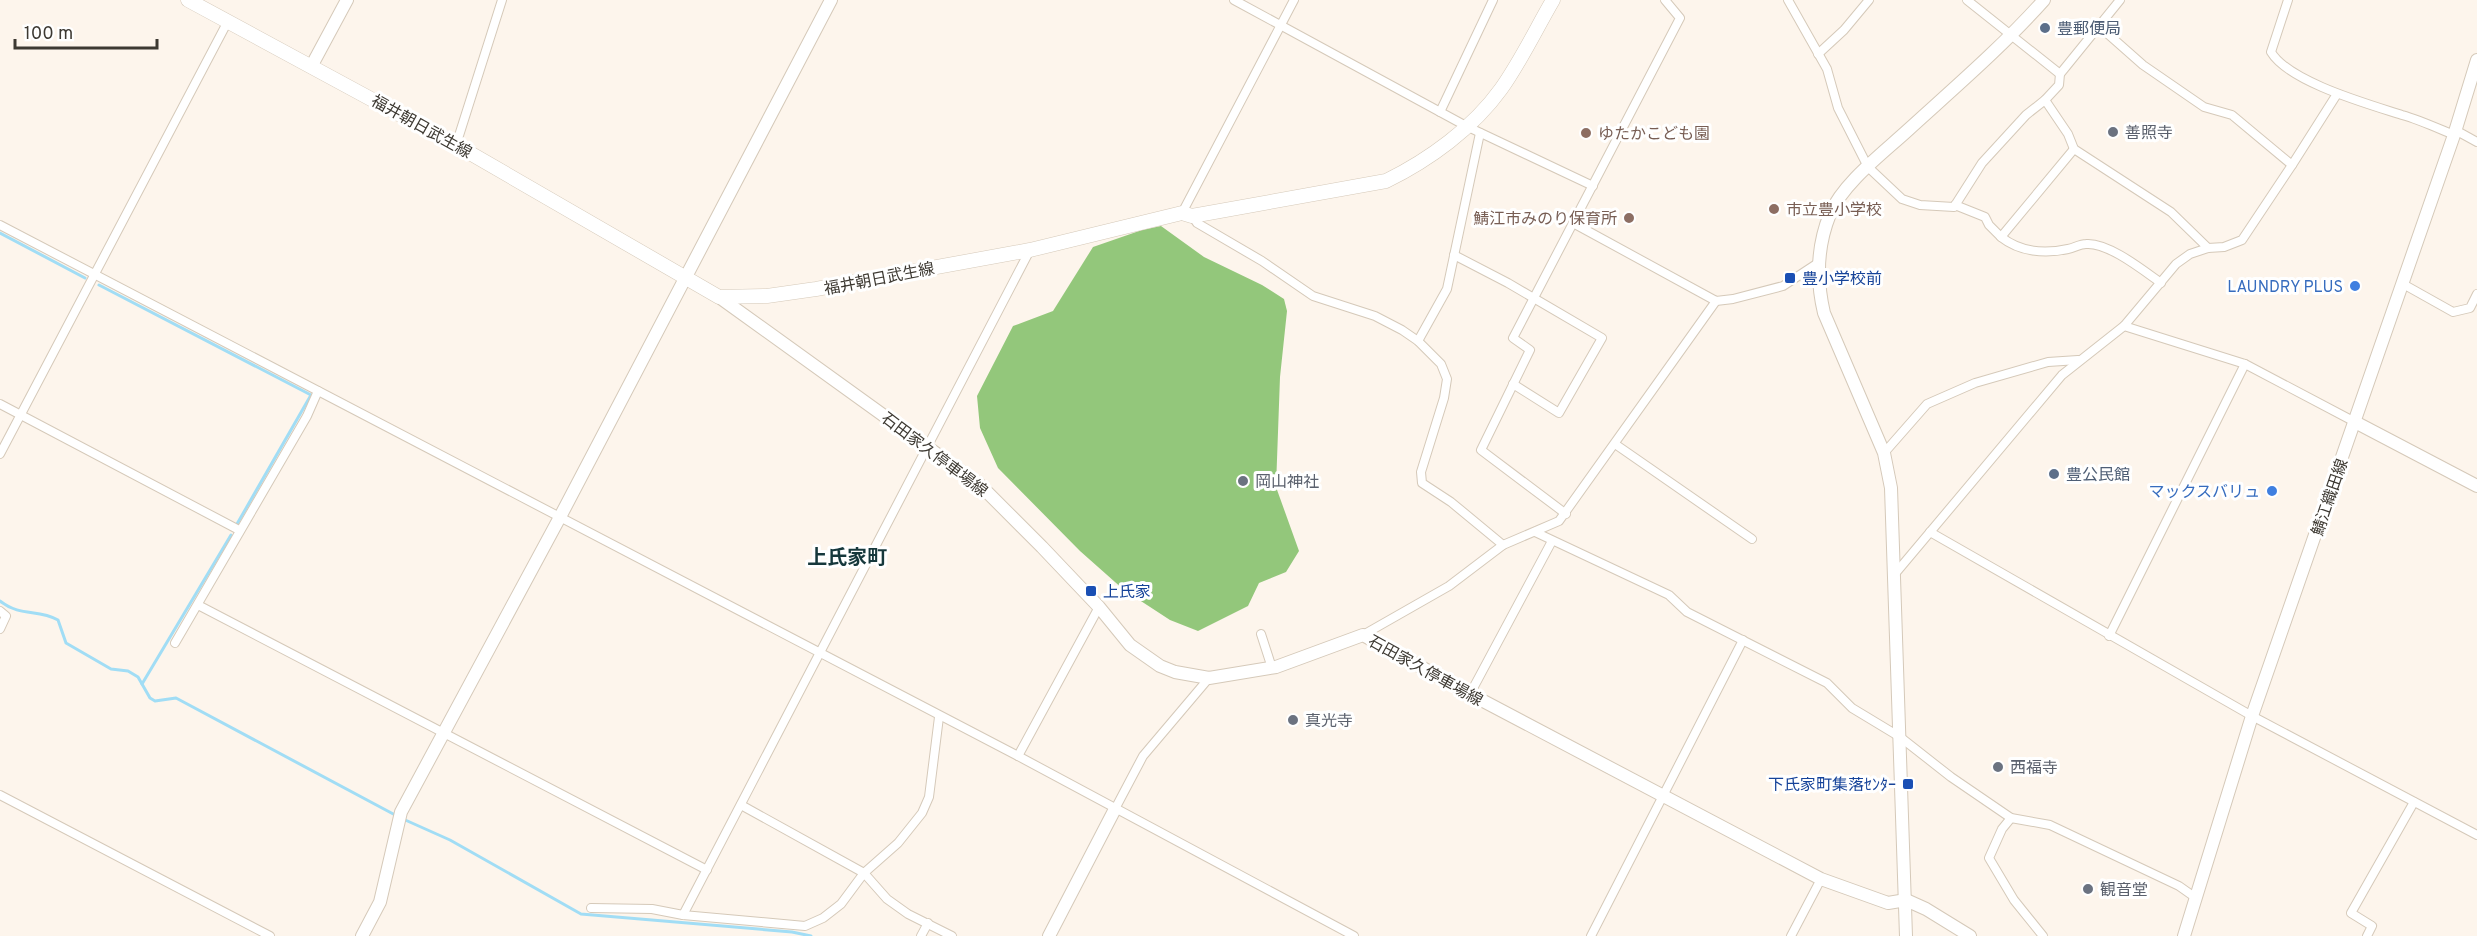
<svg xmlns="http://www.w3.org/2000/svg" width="2477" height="936" viewBox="0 0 2477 936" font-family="Overpass,'Noto Sans JP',sans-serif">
  <rect width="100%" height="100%" fill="#fdf5ec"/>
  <path fill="#93c77b" d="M1161 226 1204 257 1262 285 1284 299 1287 311 1280 377 1276 487 1299 551 1286 572 1259 583 1248 606 1198 631 1170 620 1124 590 1080 551 998 468 980 428 977 396 1013 326 1053 311 1093 247 1142 230Z"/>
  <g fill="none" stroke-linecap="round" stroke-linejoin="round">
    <g stroke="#a1ddf5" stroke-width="3">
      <path d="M0 233 85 278"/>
      <path d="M99 285 311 395 237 524"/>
      <path d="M0 601C22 618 37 608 58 620L66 643 111 669 128 671 138 677 150 698 155 701 176 698 397 816"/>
      <path d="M142 684 231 535"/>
      <path d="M403 819 450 840 581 914 792 932 811 936"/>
    </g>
    <defs>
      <g id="street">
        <path d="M1234 0 1466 126 1593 186"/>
        <path d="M1788 0 1827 69 1838 108 1868 167 1902 199 1920 205 1954 207 1982 163 2026 115 2045 100 2068 134 2074 149 2171 212 2208 248"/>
        <path d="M1967 0 2060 74"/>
        <path d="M2288 0 2271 52C2289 82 2368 104 2402 115 2420 120 2437 128 2454 135L2457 131 2477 142"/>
        <path d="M2100 27 2143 65 2204 107 2232 115 2292 165"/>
        <path d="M1818 54 1844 30 1869 0"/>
        <path d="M2045 100 2059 85 2060 74 2120 0"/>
        <path d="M1440 112 1493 0"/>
        <path d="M456 145 502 0"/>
        <path d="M2074 149 2001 237C2020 252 2045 254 2068 249 2074 248 2080 244 2086 244 2108 242 2144 271 2161 283"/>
        <path d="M1955 205 1985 217 1989 225 2001 237"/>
        <path d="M1182 213 1294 0"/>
        <path d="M1192 216 1197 223 1262 261 1313 296 1375 316 1402 330 1418 341 1441 364 1447 379 1444 398 1421 472 1422 483 1451 502 1503 545"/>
        <path d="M1573 223 1716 301 1733 299 1783 286 1818 263"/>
        <path d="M0 225 1018 756 1354 936"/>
        <path d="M1454 255 1508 283 1602 338 1559 413 1513 384"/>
        <path d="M2403 284 2453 312 2470 308 2477 294"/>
        <path d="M2124 326 2245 364 2355 422"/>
        <path d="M1418 341 1447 289 1480 133"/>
        <path d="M0 404 239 530"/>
        <path d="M1615 444 1752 539"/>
        <path d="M1884 453 1927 404 1975 383 2048 362 2078 360"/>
        <path d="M0 454 228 21"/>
        <path d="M1566 514 1481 450 1530 350 1513 338 1680 18 1665 0"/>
        <path d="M1535 532 1669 595 1687 612 1827 683 1852 708 1900 737 1951 777 2011 818 2050 825 2179 886 2196 898"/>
        <path d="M1930 532 2252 716 2477 835"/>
        <path d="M1894 575 2062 375 2124 326 2176 264 2190 254 2208 248 2224 247 2242 240 2292 165 2337 94"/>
        <path d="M198 605 707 870"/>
        <path d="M0 611 6 616 0 629"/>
        <path d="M1261 634 1272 668"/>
        <path d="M1363 635 1449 586 1503 545 1559 521 1716 301"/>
        <path d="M2109 636 2245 364"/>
        <path d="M175 643 307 416 318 391"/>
        <path d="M1470 694 1552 541"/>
        <path d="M1018 756 1099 607"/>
        <path d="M0 795 270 936"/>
        <path d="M741 805 864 873 887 899 908 914 952 936"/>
        <path d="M1115 809 1143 756 1209 678"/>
        <path d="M2011 818 2002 829 1989 858 2014 900 2043 936"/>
        <path d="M591 908 652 909 683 915 805 926 823 918 841 904 864 873 898 843 922 813 929 797 939 717"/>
        <path d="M683 915 1030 250"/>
        <path d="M921 936 928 923"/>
        <path d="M1591 936 1743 640"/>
        <path d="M1791 936 1821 879"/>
        <path d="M2367 936 2372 926 2351 913 2414 802"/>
      </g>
      <g id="secondary">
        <path d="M312 65 347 0"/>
        <path d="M719 297 980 485 1042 547 1099 607 1130 645 1160 666 1175 672 1209 678 1276 667 1363 635 1470 694 1821 879 1888 903 1906 900 1926 909 1970 936"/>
        <path d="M2355 422 2477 486"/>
        <path d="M362 936 380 902 401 812 560 517 831 0"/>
        <path d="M1049 936 1115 809"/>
        <path d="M1906 936 1891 488 1884 453 1824 313C1816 279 1817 246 1830 214 1843 183 1883 153 1908 130 1954 88 2002 47 2044 0"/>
        <path d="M2184 936 2252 716 2454 135 2477 60"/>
      </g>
      <path id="primary" d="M188 0 456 145 719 297 767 296 816 289 1030 250 1182 213 1192 216 1386 181C1429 160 1473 128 1501 89 1521 61 1536 29 1553 0"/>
    </defs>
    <use href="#street" stroke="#d5c9b9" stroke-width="10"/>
    <use href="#secondary" stroke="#d5c9b9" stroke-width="14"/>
    <use href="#primary" stroke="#d5c9b9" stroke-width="15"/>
    <use href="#street" stroke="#fff" stroke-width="8"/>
    <use href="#secondary" stroke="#fff" stroke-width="12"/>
    <use href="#primary" stroke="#fff" stroke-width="14"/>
  </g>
  <g fill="#5c6f8a" stroke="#fff" stroke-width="2">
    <circle cx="2045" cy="28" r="6"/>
    <circle cx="2054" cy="474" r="6"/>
  </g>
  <g fill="#6b7280" stroke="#fff" stroke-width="2">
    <circle cx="2113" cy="132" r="6"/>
    <circle cx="1243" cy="481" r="6"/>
    <circle cx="1293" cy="720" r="6"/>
    <circle cx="1998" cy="767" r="6"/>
    <circle cx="2088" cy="889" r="6"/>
  </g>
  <g fill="#8d6e63" stroke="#fff" stroke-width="2">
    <circle cx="1586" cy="133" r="6"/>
    <circle cx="1774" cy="209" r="6"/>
    <circle cx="1629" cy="218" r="6"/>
  </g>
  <g fill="#1a4fb4" stroke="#fff" stroke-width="2">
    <rect x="1784" y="272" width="12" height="12" rx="3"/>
    <rect x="1085" y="585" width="12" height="12" rx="3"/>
    <rect x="1902" y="778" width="12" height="12" rx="3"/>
  </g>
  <g fill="#3f7fe0" stroke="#fff" stroke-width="2">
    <circle cx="2355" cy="286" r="6"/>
    <circle cx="2272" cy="491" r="6"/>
  </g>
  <g text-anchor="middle" stroke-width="6" stroke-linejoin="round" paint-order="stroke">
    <g font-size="16" fill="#4e5e75" stroke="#fff" text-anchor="start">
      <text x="2057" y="34">豊郵便局</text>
      <text x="2066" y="480">豊公民館</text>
    </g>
    <g font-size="16" fill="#3d3932" stroke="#fff">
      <text transform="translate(422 126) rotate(29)" y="6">福井朝日武生線</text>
      <text transform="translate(879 278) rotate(-11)" y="6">福井朝日武生線</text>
      <text transform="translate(935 454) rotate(37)" y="6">石田家久停車場線</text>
      <text transform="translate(2329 497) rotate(-71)" y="6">鯖江織田線</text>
      <text transform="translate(1426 670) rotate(29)" y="6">石田家久停車場線</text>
    </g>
    <g font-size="16" fill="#5b616d" stroke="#fff" text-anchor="start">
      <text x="2125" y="138">善照寺</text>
      <text x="1255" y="487">岡山神社</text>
      <text x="1305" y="726">真光寺</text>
      <text x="2010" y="773">西福寺</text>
      <text x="2100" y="895">観音堂</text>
    </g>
    <g font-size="16" fill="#785e54" stroke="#fff" text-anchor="start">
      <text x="1598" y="139">ゆたかこども園</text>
      <text x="1786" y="215">市立豊小学校</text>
      <text x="1617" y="224" text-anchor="end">鯖江市みのり保育所</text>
    </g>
    <g font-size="16" fill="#164399" stroke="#fff" text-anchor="start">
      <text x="1802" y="284">豊小学校前</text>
      <text x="1103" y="597">上氏家</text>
      <text x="1896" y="790" text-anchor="end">下氏家町集落ｾﾝﾀｰ</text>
    </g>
    <g font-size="16" fill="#366cbe" stroke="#fff" text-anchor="end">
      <text x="2343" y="292">LAUNDRY PLUS</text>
      <text x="2260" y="497">マックスバリュ</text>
    </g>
    <g font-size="20" font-weight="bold" fill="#16383c" stroke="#fff">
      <text x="847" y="564">上氏家町</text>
    </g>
  </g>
  <path d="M15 39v9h142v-9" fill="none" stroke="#3d3932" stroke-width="3"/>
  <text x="24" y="39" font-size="18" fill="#3d3932" stroke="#ffffff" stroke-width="4.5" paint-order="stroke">100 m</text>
</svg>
